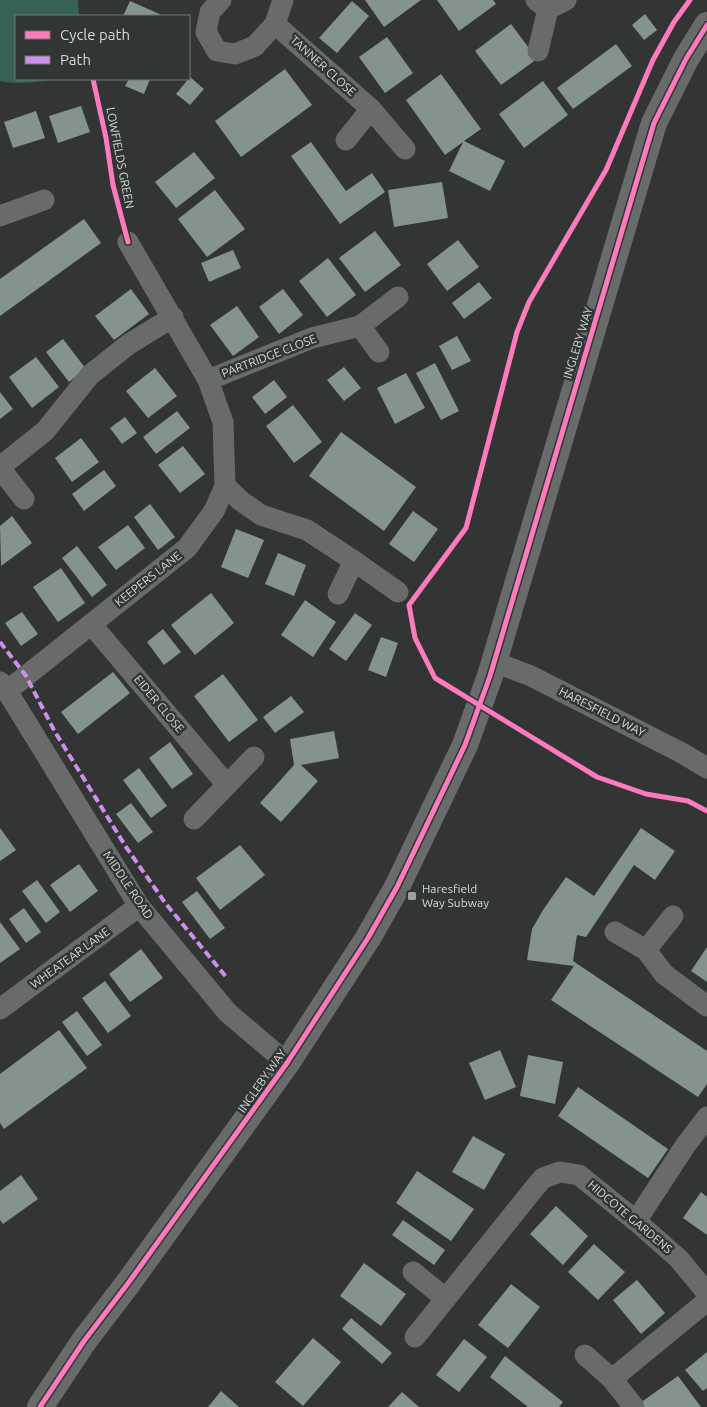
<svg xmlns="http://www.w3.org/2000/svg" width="707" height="1407" viewBox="0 0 707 1407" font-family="Ubuntu,sans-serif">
  <rect width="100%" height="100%" fill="#323534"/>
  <path fill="#376259" d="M0 0H78L79 16H16V79H57C38 82 19 85 0 81Z"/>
  <g fill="#859390">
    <path d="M365 0H421L384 27Z"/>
    <path d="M437 0H493L496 4 459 31Z"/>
    <path d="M130 1 164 16H123Z"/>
    <path d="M352 1 369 16 337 53 319 38Z"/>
    <path d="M645 14 657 30 644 40 632 25Z"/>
    <path d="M511 24 537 59 501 85 475 51Z"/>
    <path d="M387 37 413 73 385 93 359 57Z"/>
    <path d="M616 44 632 66 573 109 557 88Z"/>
    <path d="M285 69 312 105 241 157 215 121Z"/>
    <path d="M441 74 481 129 464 141 505 161 490 191 449 171 463 142 445 155 406 100Z"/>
    <path d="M190 77 204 89 190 105 176 94Z"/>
    <path d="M129 79H150L144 94 125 86Z"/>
    <path d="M543 81 568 115 524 148 499 114Z"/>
    <path d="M81 106 90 132 58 143 49 116Z"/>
    <path d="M36 111 45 138 13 148 4 122Z"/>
    <path d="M311 142 346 191 372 173 385 192 340 224 291 156Z"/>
    <path d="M194 152 215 178 176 208 155 182Z"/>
    <path d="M442 182 448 218 394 227 388 190Z"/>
    <path d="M215 190 245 229 207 257 178 219Z"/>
    <path d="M84 219 101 243 0 316V279Z"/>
    <path d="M375 231 401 265 365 292 339 258Z"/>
    <path d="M458 240 479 267 447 291 427 264Z"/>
    <path d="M233 250 241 268 209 282 201 263Z"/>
    <path d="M328 258 356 295 327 317 299 281Z"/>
    <path d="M479 282 492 298 464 319 452 303Z"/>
    <path d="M131 289 149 314 114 340 95 316Z"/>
    <path d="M283 289 303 315 279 334 259 307Z"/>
    <path d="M237 306 259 337 233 356 210 325Z"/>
    <path d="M457 336 471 361 452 370 439 346Z"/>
    <path d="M63 339 86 369 69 382 46 352Z"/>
    <path d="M36 357 59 387 32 408 9 377Z"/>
    <path d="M435 363 459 411 441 420 416 373Z"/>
    <path d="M344 367 361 388 344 401 327 380Z"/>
    <path d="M155 368 177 396 148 418 126 391Z"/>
    <path d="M406 373 425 408 395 424 377 388Z"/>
    <path d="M274 380 287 397 265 414 252 397Z"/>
    <path d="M0 392 13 409 0 419Z"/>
    <path d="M293 405 322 442 294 463 266 426Z"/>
    <path d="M177 411 190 428 156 454 143 437Z"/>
    <path d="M125 417 137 433 122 444 110 428Z"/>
    <path d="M341 432 416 487 384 531 309 476Z"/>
    <path d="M81 438 99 462 72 482 55 458Z"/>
    <path d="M183 446 205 474 180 493 158 465Z"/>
    <path d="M104 470 116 486 84 511 72 494Z"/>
    <path d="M150 504 175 537 158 550 134 517Z"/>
    <path d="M413 511 438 529 414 562 389 544Z"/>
    <path d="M12 516 32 543 1 566 0 526Z"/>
    <path d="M128 525 145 548 116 570 98 547Z"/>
    <path d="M236 529 264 540 248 578 221 567Z"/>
    <path d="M77 546 107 585 92 597 62 558Z"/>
    <path d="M278 553 306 565 294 596 265 584Z"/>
    <path d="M61 568 85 603 58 622 33 587Z"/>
    <path d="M211 593 234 623 195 655 171 625Z"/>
    <path d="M305 600 336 622 313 657 281 635Z"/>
    <path d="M22 612 38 634 21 646 5 623Z"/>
    <path d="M355 613 372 625 346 661 329 649Z"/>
    <path d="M163 629 181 652 164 665 147 642Z"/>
    <path d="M381 637 398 643 386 677 368 670Z"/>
    <path d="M113 672 130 693 78 734 61 712Z"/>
    <path d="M223 674 258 720 229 742 194 696Z"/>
    <path d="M291 696 304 712 275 733 263 717Z"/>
    <path d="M334 731 339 758 301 765 318 781 281 822 260 803 294 765 290 739Z"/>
    <path d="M170 742 193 774 172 789 149 758Z"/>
    <path d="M139 768 167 806 151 818 123 780Z"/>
    <path d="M131 803 153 832 138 843 116 814Z"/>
    <path d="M0 828 16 850 0 861Z"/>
    <path d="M641 828 675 851 655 880 634 865 586 937 577 935 573 961 707 1051V1084L698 1097 551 1000 574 966 527 960 532 929 543 910 566 877 594 896Z"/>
    <path d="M240 845 265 875 220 910 196 878Z"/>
    <path d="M79 864 98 891 70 912 50 885Z"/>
    <path d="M37 880 60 912 46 923 22 891Z"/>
    <path d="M197 891 225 928 210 939 182 902Z"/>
    <path d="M24 908 41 932 26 943 9 919Z"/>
    <path d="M0 922 20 949 0 963Z"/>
    <path d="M707 947V982L691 971Z"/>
    <path d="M141 949 163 978 130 1002 109 974Z"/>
    <path d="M105 981 131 1016 108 1033 82 998Z"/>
    <path d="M77 1011 102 1045 87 1056 62 1022Z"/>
    <path d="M59 1030 87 1068 4 1129 0 1123V1074Z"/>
    <path d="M500 1050 516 1087 485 1100 469 1063Z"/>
    <path d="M528 1055 563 1062 555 1104 520 1096Z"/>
    <path d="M578 1087 668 1149 648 1178 558 1116Z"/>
    <path d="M473 1136 505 1154 484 1190 452 1172Z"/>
    <path d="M417 1171 474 1209 451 1241 396 1203Z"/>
    <path d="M21 1175 38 1199 3 1224 0 1220V1191Z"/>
    <path d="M701 1192 707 1197V1235L683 1218Z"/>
    <path d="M556 1206 588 1236 563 1265 530 1234Z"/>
    <path d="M403 1220 445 1250 434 1265 392 1235Z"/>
    <path d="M594 1244 625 1272 598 1300 568 1272Z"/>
    <path d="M364 1263 406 1294 381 1326 340 1296Z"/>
    <path d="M637 1280 665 1313 641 1334 613 1300Z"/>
    <path d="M511 1284 540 1307 508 1348 478 1325Z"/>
    <path d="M351 1318 392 1353 382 1364 342 1329Z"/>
    <path d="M313 1338 341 1362 303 1406 275 1382Z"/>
    <path d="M464 1339 487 1357 459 1392 436 1375Z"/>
    <path d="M707 1352V1388L703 1391 685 1370Z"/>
    <path d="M505 1356 563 1402 559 1407H528L490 1377Z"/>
    <path d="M678 1376 701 1407H643L640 1403Z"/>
    <path d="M221 1391 239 1407H208Z"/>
    <path d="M402 1392 419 1407H388Z"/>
  </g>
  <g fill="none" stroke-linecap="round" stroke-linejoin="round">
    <g stroke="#696b6a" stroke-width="21">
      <path d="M221 0 210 12 206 32 217 51 235 54 255 46 275 24 283 0"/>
      <path d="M536 0 548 9 538 51"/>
      <path d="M548 9 566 0"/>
      <path d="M275 24 371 109 405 149"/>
      <path d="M346 140 371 109"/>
      <path d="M0 216 44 200"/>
      <path d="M360 326 379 352"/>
      <path d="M208 380 312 338 360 326 398 297"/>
      <path d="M0 467 45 431 90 375 129 344 173 317"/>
      <path d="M0 468 24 499"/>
      <path d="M225 486 241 501 261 515 307 530 354 561 398 592"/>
      <path d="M338 594 354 561"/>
      <path d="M91 624 227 785 254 757"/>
      <path d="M494 662 531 676 682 753 707 768"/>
      <path d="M0 682 7 691 139 906 228 1013 287 1063"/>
      <path d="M7 691 187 548 214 511 225 486 223 422 208 380 128 242"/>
      <path d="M194 819 227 785"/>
      <path d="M615 932 646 950 664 974 707 1006"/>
      <path d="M646 950 673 916"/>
      <path d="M0 1009 139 906"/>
      <path d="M636 1221 685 1146 707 1117"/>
      <path d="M413 1272 445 1298"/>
      <path d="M415 1337 532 1191 543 1178 560 1172 579 1175 636 1221 679 1259 707 1293"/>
      <path d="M585 1355 612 1379 634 1407"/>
      <path d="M612 1379 707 1301"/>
    </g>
    <path stroke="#696b6a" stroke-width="26" d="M40 1407 84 1341 129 1282 287 1063 368 938 397 887 465 745 490 676 654 123 686 59 707 25"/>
    <path stroke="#ce8fe9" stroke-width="4" stroke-dasharray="8 4" stroke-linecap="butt" d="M0 642 26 676 55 732 126 847 166 904 227 978"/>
    <defs>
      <g id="cycleway">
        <path d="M690 0 674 22 653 60 606 170 529 302 517 332 466 528 409 605 415 638 435 678 597 777 646 794 688 801 707 811"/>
        <path d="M93 79 106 138 113 185 128 242"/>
        <path d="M40 1407 84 1341 129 1282 287 1063 368 938 397 887 465 745 490 676 654 123 686 59 707 25"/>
      </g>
    </defs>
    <use href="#cycleway" stroke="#313635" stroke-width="8"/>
    <use href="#cycleway" stroke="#fd7abc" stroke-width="5"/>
  </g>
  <rect fill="#9da09f" stroke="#313635" stroke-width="2" x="407" y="891" width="10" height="10" rx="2.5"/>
  <g text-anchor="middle" stroke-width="5" stroke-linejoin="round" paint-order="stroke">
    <g font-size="12" fill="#d6d9d8" stroke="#313635">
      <text transform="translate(323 66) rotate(42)" y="4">TANNER CLOSE</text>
      <text transform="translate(120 158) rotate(79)" y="4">LOWFIELDS GREEN</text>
      <text transform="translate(578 343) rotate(-73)" y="4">INGLEBY WAY</text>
      <text transform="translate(269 356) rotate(-21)" y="4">PARTRIDGE CLOSE</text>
      <text transform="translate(148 579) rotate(-38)" y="4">KEEPERS LANE</text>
      <text transform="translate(159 704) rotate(50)" y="4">EIDER CLOSE</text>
      <text transform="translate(602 712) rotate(27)" y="4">HARESFIELD WAY</text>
      <text transform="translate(128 885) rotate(56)" y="4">MIDDLE ROAD</text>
      <text transform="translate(70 958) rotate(-36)" y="4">WHEATEAR LANE</text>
      <text transform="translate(262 1081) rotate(-55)" y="4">INGLEBY WAY</text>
      <text transform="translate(630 1217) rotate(40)" y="4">HIDCOTE GARDENS</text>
    </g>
    <g font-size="12" fill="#d6d9d8" stroke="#313635" text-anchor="start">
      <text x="422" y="893">Haresfield<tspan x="422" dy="14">Way Subway</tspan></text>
    </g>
  </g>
  <rect x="15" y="15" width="175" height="65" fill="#313635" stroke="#737776"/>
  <rect x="25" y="31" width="25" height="8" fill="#fd7abc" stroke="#737776"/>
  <text x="60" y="40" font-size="15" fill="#d6d9d8">Cycle path</text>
  <rect x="25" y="56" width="25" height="8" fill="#ce8fe9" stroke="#737776"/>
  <text x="60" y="65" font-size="15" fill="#d6d9d8">Path</text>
</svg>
